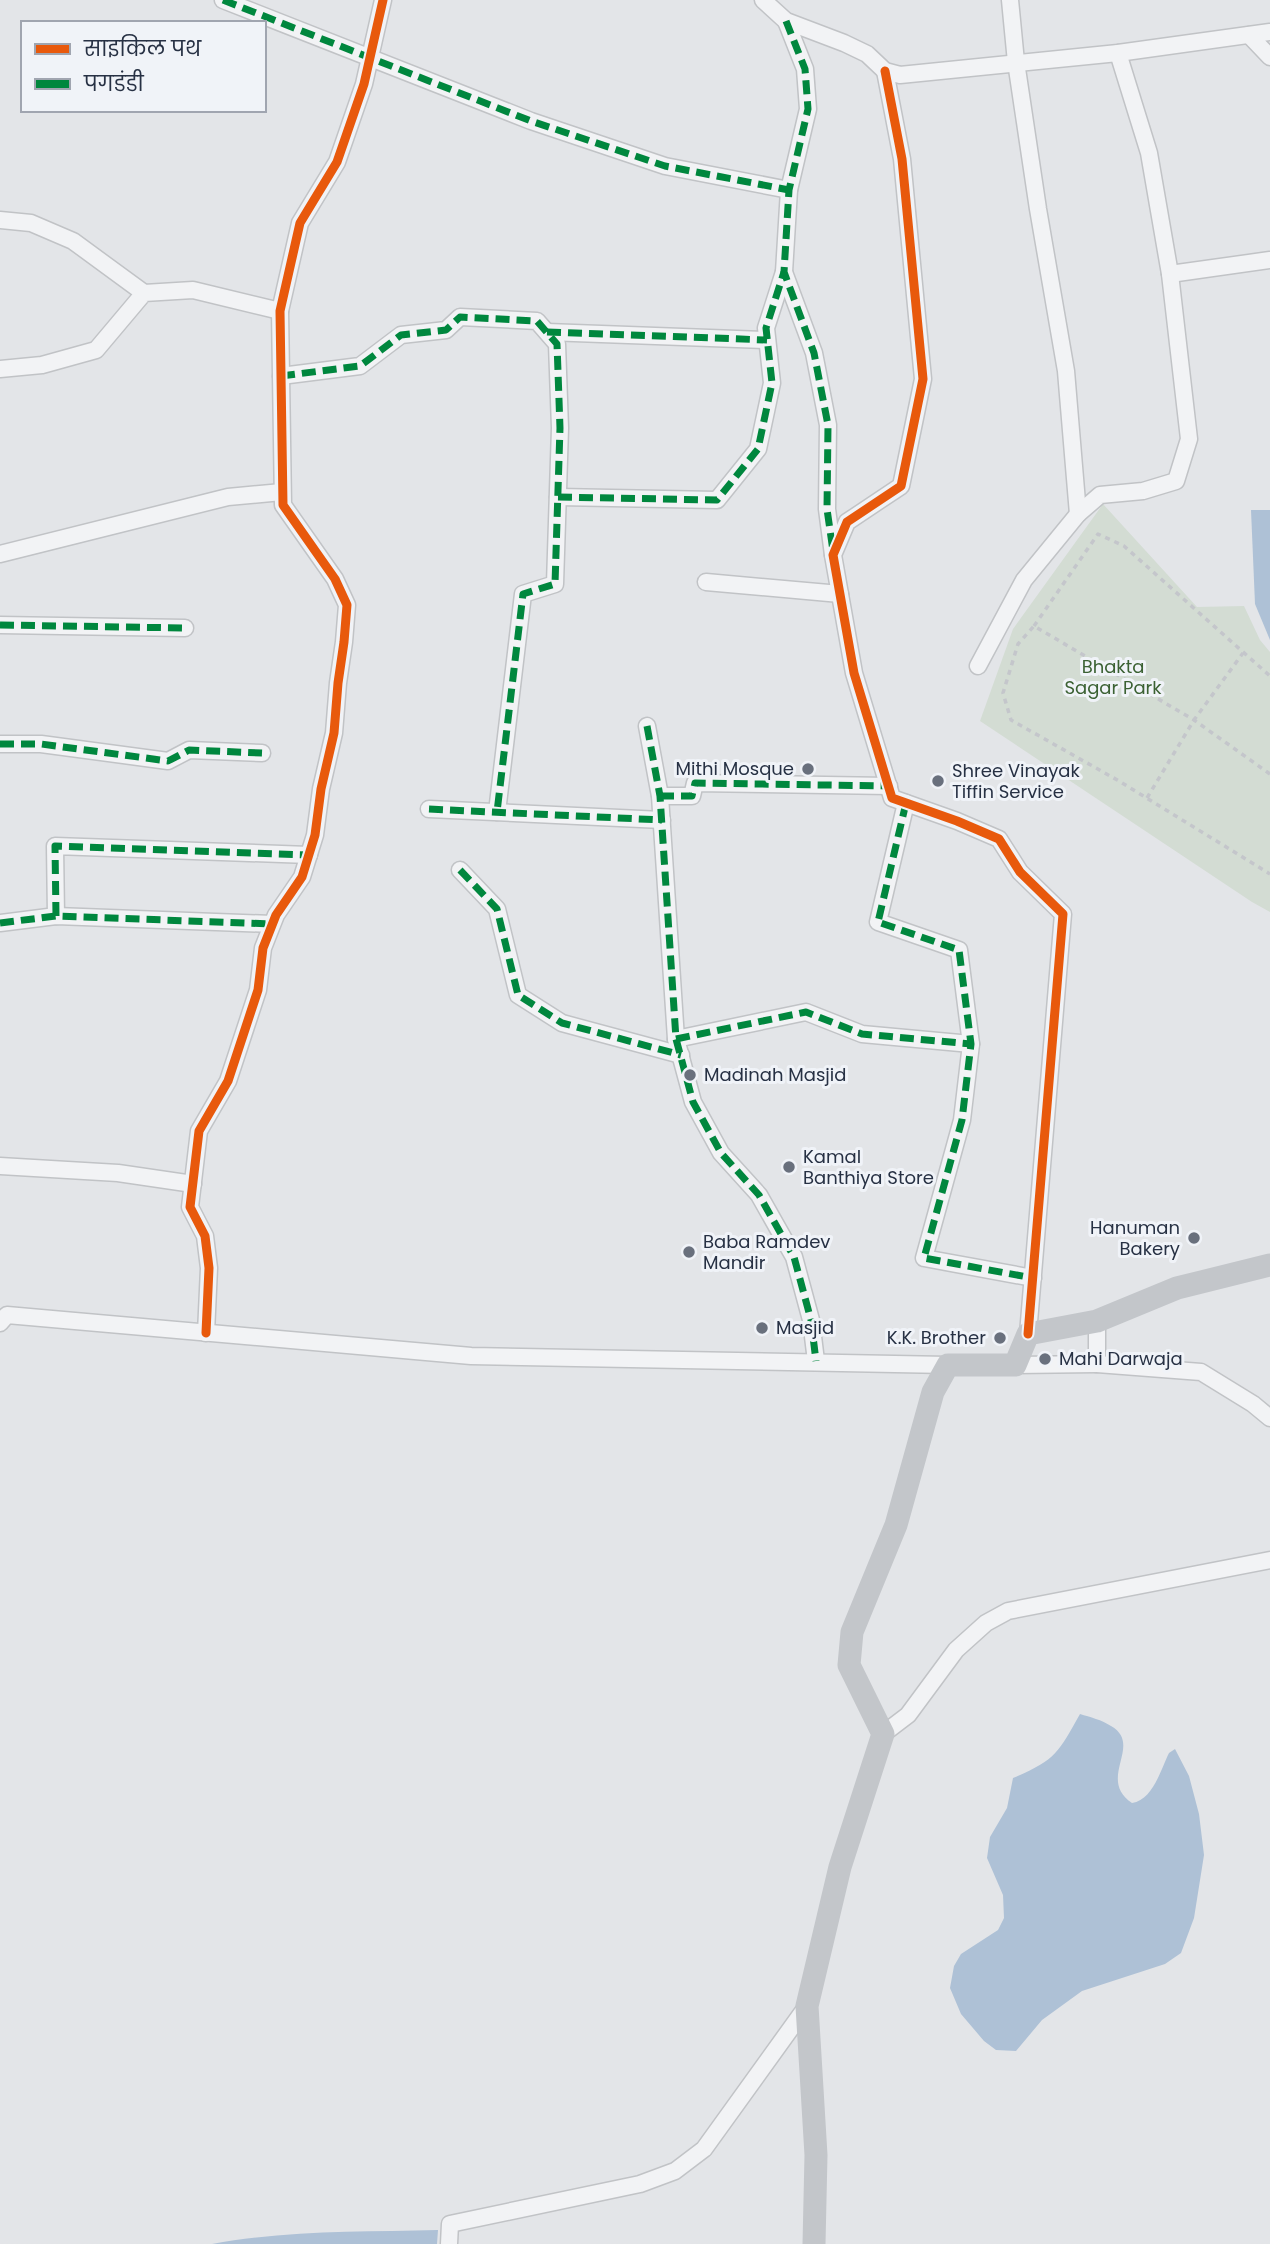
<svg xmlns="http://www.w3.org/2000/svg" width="1270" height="2244" viewBox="0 0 1270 2244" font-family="Poppins,'Noto Sans Devanagari',sans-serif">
  <rect width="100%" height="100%" fill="#e3e5e8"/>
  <path fill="#d3dcd3" d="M1103 504 1197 607 1244 606 1260 640 1270 652V912L1252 902 980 721 1013 629Z"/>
  <g fill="#aec1d6">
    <path d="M1251 510H1270V640L1255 604Z"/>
    <path d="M1080 1714C1090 1717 1102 1720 1111 1726 1144 1745 1096 1779 1132 1803 1153 1800 1161 1769 1169 1753L1175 1749 1189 1776 1199 1814 1204 1855 1194 1918 1181 1953 1165 1964 1082 1991 1042 2020 1016 2051 996 2050 984 2041 961 2014 950 1988 954 1966 961 1954 998 1930 1004 1918 1003 1895 987 1858 990 1837 1007 1808 1013 1778C1056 1760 1058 1753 1080 1714Z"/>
    <path d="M438 2230 437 2244H212C286 2230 363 2232 438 2230Z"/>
  </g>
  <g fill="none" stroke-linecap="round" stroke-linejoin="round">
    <defs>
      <g id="street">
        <path d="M223 0 531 121 665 166 789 190"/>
        <path d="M763 0 786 21 844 43 867 54 885 71 900 75 1118 53 1270 32"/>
        <path d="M1010 0 1016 62 1038 209 1066 371 1078 514"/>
        <path d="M786 21 805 69 808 109 789 190 784 272 814 353 828 425 827 509 833 555"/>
        <path d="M1249 35 1270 57"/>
        <path d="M885 71 902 159 923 379 901 486 847 522 833 555 854 673 892 798 957 821 999 839 1020 872 1063 914 1028 1334"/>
        <path d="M0 220 31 223 73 241 144 293"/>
        <path d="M1170 274 1270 260"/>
        <path d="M547 332 767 340"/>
        <path d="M0 369 42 365 96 350 144 293 193 290 280 311"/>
        <path d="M281 376 360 366 401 335 446 330 460 317 537 321 557 344 560 428 555 584 523 594 497 812"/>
        <path d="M558 497 717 500 758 449 772 383 766 328 784 272"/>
        <path d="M0 554 228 497 282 492"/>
        <path d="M706 582 840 594"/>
        <path d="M0 625 185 628"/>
        <path d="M978 666 1024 580 1078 514 1100 495 1143 491 1176 481 1189 439 1170 274 1149 153 1118 53"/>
        <path d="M647 726 660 796 676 1039 693 1102 721 1153 759 1195 794 1257 811 1320 816 1361"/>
        <path d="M0 744H41L168 761 189 750 262 753"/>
        <path d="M660 796H692L695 783 889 786"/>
        <path d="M906 803 878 922 959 950 971 1044 962 1120 924 1258 1033 1278"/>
        <path d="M429 809 662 820"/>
        <path d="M460 870 497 909 518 995 562 1023 681 1055"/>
        <path d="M56 916 55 846 309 855"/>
        <path d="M0 923 56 916 272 924"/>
        <path d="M676 1039 806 1012 862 1034 971 1044"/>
        <path d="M0 1166 118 1173 193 1184"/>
        <path d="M0 1323 7 1315 471 1356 948 1365"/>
        <path d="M206 1333 209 1268 205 1236 190 1207 199 1131 228 1081 258 990 263 948 276 915 302 877 315 835 321 789 334 733 338 683 344 642 347 605 335 579 283 505 280 311 300 223 337 162 364 84 383 0"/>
        <path d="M1097 1364 1201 1372 1253 1404 1270 1418"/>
        <path d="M1015 1365 1097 1364V1321"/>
        <path d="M883 1734 908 1715 956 1650 986 1623 1008 1611 1270 1560"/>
        <path d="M449 2244 450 2224 640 2184 675 2171 704 2149 807 2006"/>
      </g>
    </defs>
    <use href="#street" stroke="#c1c3c6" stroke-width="19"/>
    <g stroke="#c4c6cb" stroke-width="3.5" stroke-dasharray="5 5" stroke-linecap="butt">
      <path d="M1034 626 1098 534 1124 546 1270 676"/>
      <path d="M1270 774 1194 720 1034 626 1018 644 1003 693 1011 720 1119 781 1270 874"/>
      <path d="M1147 798 1194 720 1243 653"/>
    </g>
    <use href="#street" stroke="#f2f3f5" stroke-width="16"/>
    <path stroke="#c3c6ca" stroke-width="23" d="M814 2244 816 2155 807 2006 840 1867 883 1734 849 1665 852 1632 896 1525 933 1392 948 1365H1015L1028 1334 1097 1321 1177 1288 1270 1265"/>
    <g stroke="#00873e" stroke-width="7" stroke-dasharray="14 7" stroke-linecap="butt">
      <path d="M223 0 531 121 665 166 789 190"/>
      <path d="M786 21 805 69 808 109 789 190 784 272 814 353 828 425 827 509 833 551"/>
      <path d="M547 332 767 340"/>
      <path d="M281 376 360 366 401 335 446 330 460 317 537 321 557 344 560 428 555 584 523 594 497 812"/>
      <path d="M558 497 717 500 758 449 772 383 766 328 784 272"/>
      <path d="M0 625 185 628"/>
      <path d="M647 726 660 796 676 1039 693 1102 721 1153 759 1195 794 1257 811 1320 816 1361"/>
      <path d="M0 744H41L168 761 189 750 262 753"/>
      <path d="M660 796H692L695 783 889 786"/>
      <path d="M906 803 878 922 959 950 971 1044 962 1120 924 1258 1033 1278"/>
      <path d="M429 809 662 820"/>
      <path d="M460 870 497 909 518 995 562 1023 681 1055"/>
      <path d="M56 916 55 846 309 855"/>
      <path d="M0 923 56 916 272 924"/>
      <path d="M676 1039 806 1012 862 1034 971 1044"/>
    </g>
    <defs>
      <g id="cycleway">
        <path d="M885 71 902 159 923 379 901 486 847 522 833 555 854 673 892 798 957 821 999 839 1020 872 1063 914 1028 1334"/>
        <path d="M206 1333 209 1268 205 1236 190 1207 199 1131 228 1081 258 990 263 948 276 915 302 877 315 835 321 789 334 733 338 683 344 642 347 605 335 579 283 505 280 311 300 223 337 162 364 84 383 0"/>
      </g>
    </defs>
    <use href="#cycleway" stroke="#f0f3f8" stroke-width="13"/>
    <use href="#cycleway" stroke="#e8590c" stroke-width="9"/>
  </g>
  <g fill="#69707d" stroke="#f0f3f8" stroke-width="2.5">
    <circle cx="808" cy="769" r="7"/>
    <circle cx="938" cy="781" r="7"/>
    <circle cx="690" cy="1075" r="7"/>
    <circle cx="789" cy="1167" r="7"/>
    <circle cx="1194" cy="1238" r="7"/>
    <circle cx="689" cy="1252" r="7"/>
    <circle cx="762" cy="1328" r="7"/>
    <circle cx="1000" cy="1338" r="7"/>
    <circle cx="1045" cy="1359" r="7"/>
  </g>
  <g text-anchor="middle" stroke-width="6" stroke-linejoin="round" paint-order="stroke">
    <g font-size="18" fill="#3b6133" stroke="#f0f3f8">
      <text x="1113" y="673">Bhakta<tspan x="1113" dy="21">Sagar Park</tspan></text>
    </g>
    <g font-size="18" fill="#273144" stroke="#f0f3f8" text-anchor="start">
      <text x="794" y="775" text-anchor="end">Mithi Mosque</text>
      <text x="952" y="777">Shree Vinayak<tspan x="952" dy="21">Tiffin Service</tspan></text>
      <text x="704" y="1081">Madinah Masjid</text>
      <text x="803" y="1163">Kamal<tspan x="803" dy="21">Banthiya Store</tspan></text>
      <text x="1180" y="1234" text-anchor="end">Hanuman<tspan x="1180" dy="21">Bakery</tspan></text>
      <text x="703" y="1248">Baba Ramdev<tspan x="703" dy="21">Mandir</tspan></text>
      <text x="776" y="1334">Masjid</text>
      <text x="986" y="1344" text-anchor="end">K.K. Brother</text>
      <text x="1059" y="1365">Mahi Darwaja</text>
    </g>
  </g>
  <rect x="21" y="21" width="245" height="91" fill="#f0f3f8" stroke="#a0a5b0" stroke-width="2"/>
  <rect x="35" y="44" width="35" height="10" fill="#e8590c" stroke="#a0a5b0" stroke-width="2"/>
  <text x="84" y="56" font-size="21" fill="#273144">साइकिल पथ</text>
  <rect x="35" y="79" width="35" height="10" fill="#00873e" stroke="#a0a5b0" stroke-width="2"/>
  <text x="84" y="91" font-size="21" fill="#273144">पगडंडी</text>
</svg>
